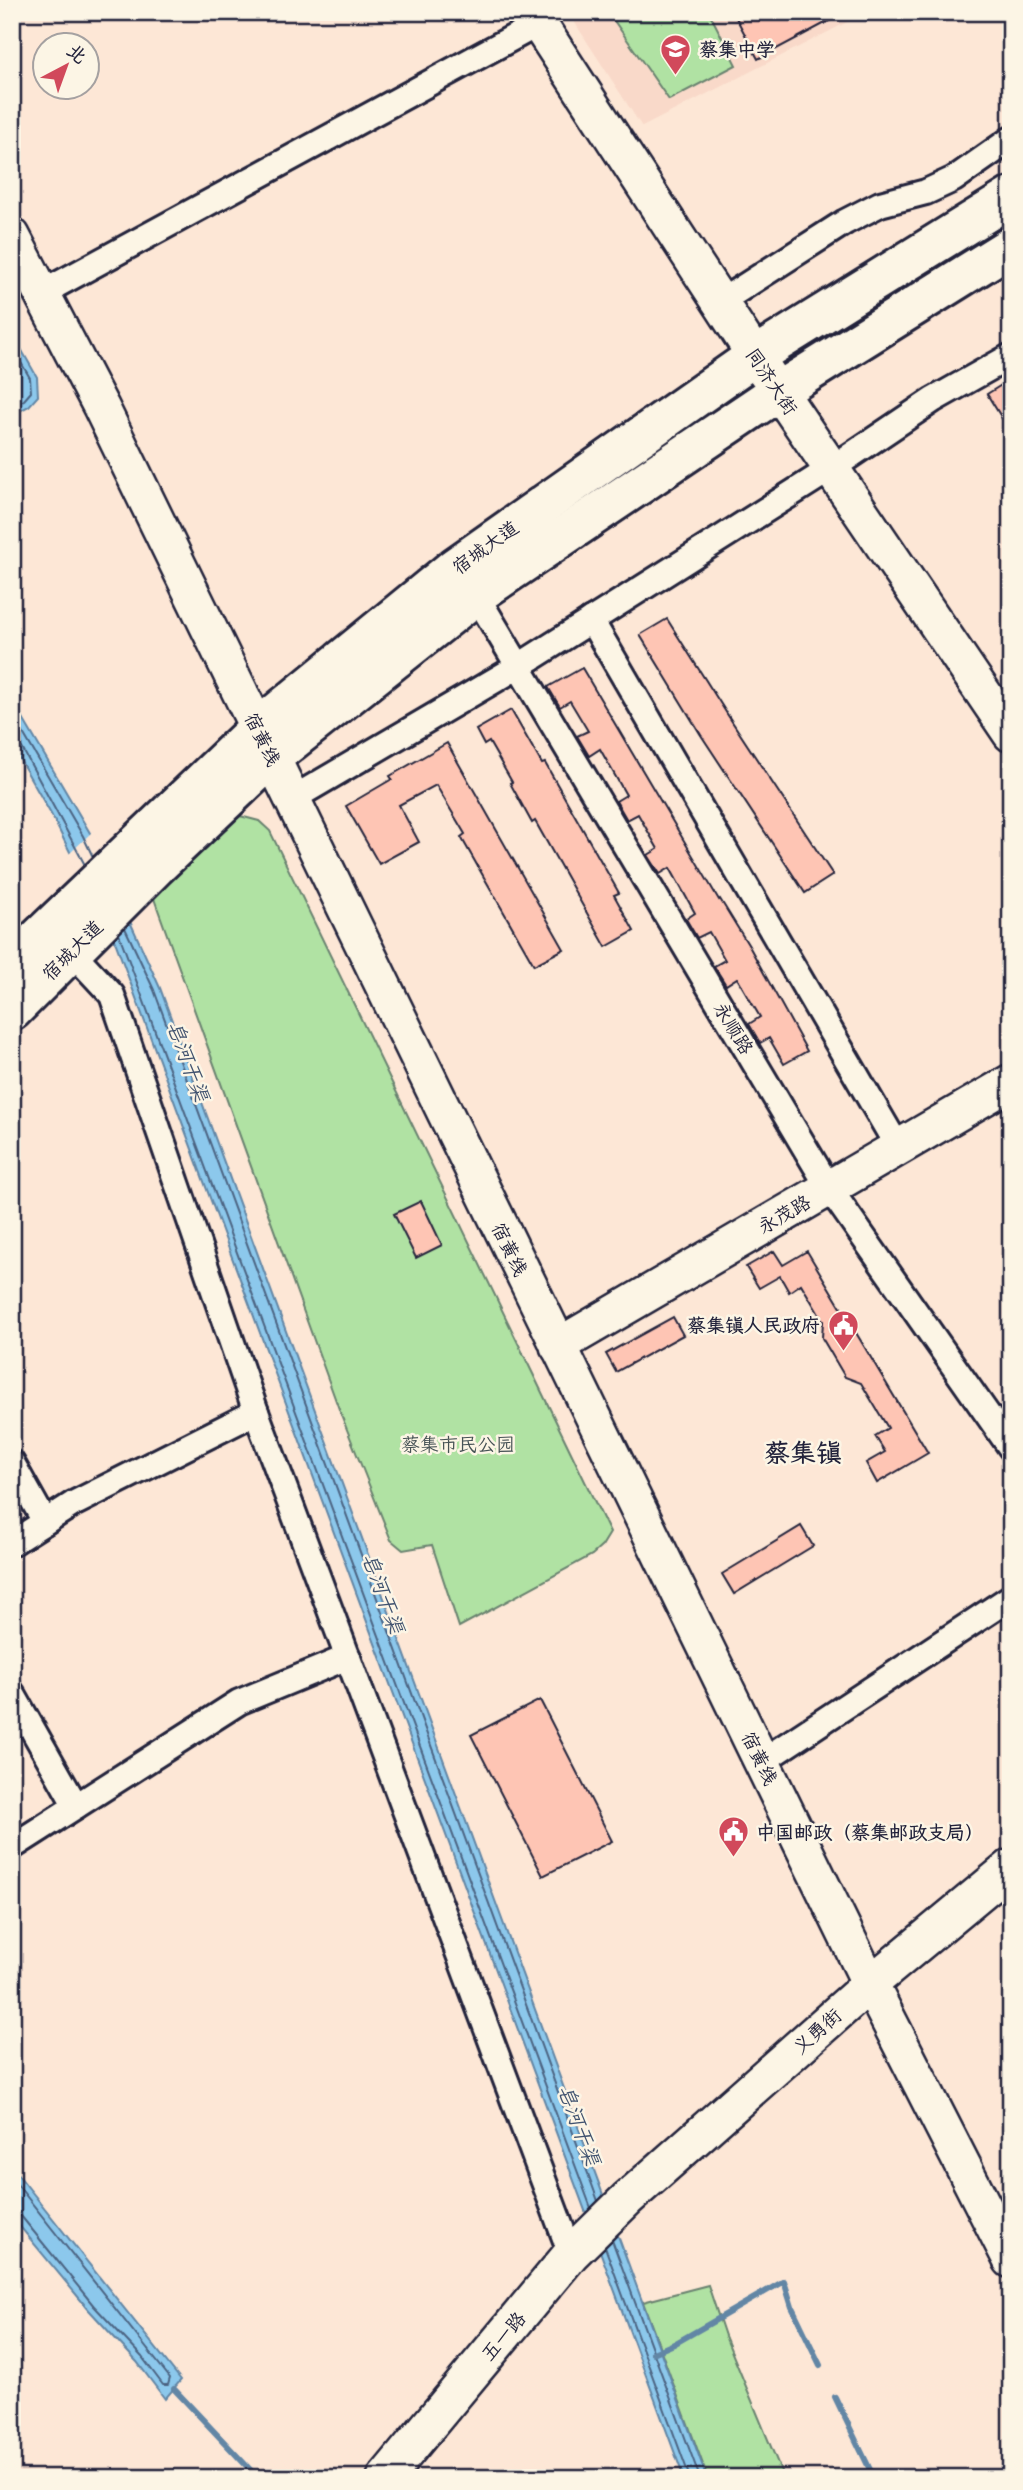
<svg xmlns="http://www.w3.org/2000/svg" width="1023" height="2490" viewBox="0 0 1023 2490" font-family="Kalam,'LXGW WenKai TC',sans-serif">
  <rect width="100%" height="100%" fill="#fde7d6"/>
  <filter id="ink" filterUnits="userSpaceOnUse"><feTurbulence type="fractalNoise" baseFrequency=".0143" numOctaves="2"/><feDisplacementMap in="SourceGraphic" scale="14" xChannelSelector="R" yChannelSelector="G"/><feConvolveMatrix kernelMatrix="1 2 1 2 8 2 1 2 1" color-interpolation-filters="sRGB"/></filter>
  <g filter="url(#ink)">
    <path fill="#f9d9c9" d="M568 12H867L642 127Z"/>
    <g fill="#b0e2a3" stroke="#69826f" stroke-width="2">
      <path d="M608 12H709L736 65 669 100Z"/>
      <path d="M240 816 259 821 270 831 610 1533 602 1546 592 1555 459 1627 432 1545 403 1550 391 1540 340 1412 152 893 223 826Z"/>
      <path d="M708 2285 725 2336 784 2478H708L643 2302Z"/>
    </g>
    <g fill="#8cc8ec" stroke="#6286a5" stroke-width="2">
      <path d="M12 333 37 377 38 396 29 406 12 415Z"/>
      <path d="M12 700 90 833 160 988 707 2478H684L116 944 52 816 12 746Z"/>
      <path d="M12 2167 181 2380 165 2399 137 2362 89 2310 12 2217Z"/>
    </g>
    <path fill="#fde7d6" d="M93 831 128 909 106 931 68 855Z"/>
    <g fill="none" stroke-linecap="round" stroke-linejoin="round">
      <g stroke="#4c6482" stroke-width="2">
        <path d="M12 347 30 378 31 392 24 400 12 407"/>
        <path d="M12 714 83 836 93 857"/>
        <path d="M12 744 22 748 85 865"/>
        <path d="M125 928 154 990 598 2201"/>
        <path d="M119 934 591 2208"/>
        <path d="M12 2178 170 2378 168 2385H163L142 2357 94 2306 21 2216 12 2213"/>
        <path d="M612 2240 700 2478"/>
        <path d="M605 2247 690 2478"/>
      </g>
      <g stroke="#6286a5" stroke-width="6">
        <path d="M653 2353 674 2344 784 2281 792 2307 820 2365"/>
        <path d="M174 2389 258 2478"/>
        <path d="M835 2397 874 2478"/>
      </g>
    </g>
    <g fill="#fec5b4" stroke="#22223b" stroke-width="2">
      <path d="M733 12H846L758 59Z"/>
      <path d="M1011 379V433L987 394Z"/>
      <path d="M667 619 729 717 833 875 805 893 701 735 640 635Z"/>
      <path d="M582 668 719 900 720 899 749 946 807 1051 784 1064 769 1038 760 1043 749 1024 760 1017 737 978 726 985 714 966 725 960 709 932 697 938 686 919 695 913 670 868 660 874 648 855 658 849 638 814 627 820 616 801 626 795 600 749 589 756 577 736 588 731 570 701 560 707 548 687Z"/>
      <path d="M511 710 542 764 545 763 619 893 614 895 634 931 606 947 535 821 532 823 510 783 512 782 489 742 484 745 476 730Z"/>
      <path d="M447 743 564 949 534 965 461 837 465 834 436 785 399 805 419 842 379 864 346 806 392 779 390 776Z"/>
      <path d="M421 1201 442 1245 416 1258 394 1214Z"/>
      <path d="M774 1251 783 1265 807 1251 928 1453 877 1483 866 1463 885 1452 875 1436 888 1428 861 1383 845 1377 822 1338 823 1321 801 1284 789 1292 780 1276 759 1288 746 1267Z"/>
      <path d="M673 1317 683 1335 616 1372 606 1354Z"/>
      <path d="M801 1526 813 1546 734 1594 722 1574Z"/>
      <path d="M540 1700 612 1841 543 1876 471 1735Z"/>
    </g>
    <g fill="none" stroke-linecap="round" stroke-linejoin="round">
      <defs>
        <g id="street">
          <path d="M42 293 538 24"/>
          <path d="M720 302 845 222 880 204 926 192 954 179 1011 139"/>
          <path d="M476 595 829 1188 1011 1448"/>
          <path d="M591 620 898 1147"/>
          <path d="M292 799 519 666 832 468 933 400 1011 356"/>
          <path d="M71 951 112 995 256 1412 571 2254"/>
          <path d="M12 1463 45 1522"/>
          <path d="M12 1543 73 1504 256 1412"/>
          <path d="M12 1693 76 1806"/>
          <path d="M761 1762 1011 1597"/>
          <path d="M12 1847 239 1702 348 1657"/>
        </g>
        <g id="secondary">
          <path d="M531 12 755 356 1011 734"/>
          <path d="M12 236 101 407 870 1984 1011 2260"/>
          <path d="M558 1346 1011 1082"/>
          <path d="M385 2478 571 2254 627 2199 870 1984 1011 1867"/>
        </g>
        <g id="primary">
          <path d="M12 963 258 728 455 567 755 356 1011 197"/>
          <path d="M12 1011 156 867 272 757 476 595 779 391 1011 246"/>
        </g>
      </defs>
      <use href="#street" stroke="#22223b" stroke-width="30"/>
      <use href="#secondary" stroke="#22223b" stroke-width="40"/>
      <use href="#primary" stroke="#22223b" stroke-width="44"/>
      <use href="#street" stroke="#fcf5e5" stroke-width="24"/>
      <use href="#secondary" stroke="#fcf5e5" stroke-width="35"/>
      <use href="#primary" stroke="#fcf5e5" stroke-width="38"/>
    </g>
  </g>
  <defs>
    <symbol id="school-pin" viewBox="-11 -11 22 30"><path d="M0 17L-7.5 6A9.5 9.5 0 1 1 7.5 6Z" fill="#d1495b" stroke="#fcf5e5"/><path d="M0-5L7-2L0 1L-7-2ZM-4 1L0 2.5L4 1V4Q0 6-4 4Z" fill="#fff"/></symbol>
    <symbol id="civic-pin" viewBox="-11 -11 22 30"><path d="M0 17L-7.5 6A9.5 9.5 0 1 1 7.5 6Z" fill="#d1495b" stroke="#fcf5e5"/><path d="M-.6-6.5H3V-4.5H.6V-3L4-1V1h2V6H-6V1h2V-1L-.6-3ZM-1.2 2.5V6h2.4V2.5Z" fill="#fff"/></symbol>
  </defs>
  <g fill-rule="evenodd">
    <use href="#school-pin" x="658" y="32" width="35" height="47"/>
    <use href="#civic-pin" x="826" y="1308" width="35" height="47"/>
    <use href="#civic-pin" x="716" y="1814" width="35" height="47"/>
  </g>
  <g text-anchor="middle" stroke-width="5" stroke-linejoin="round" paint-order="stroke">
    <g font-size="19" font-weight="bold" fill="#22223b" stroke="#fcf5e5" text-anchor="start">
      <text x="699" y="56">蔡集中学</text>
      <text x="820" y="1332" text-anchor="end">蔡集镇人民政府</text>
      <text x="756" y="1839">中国邮政（蔡集邮政支局）</text>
    </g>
    <g font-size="19" fill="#22223b" stroke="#fcf5e5">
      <text transform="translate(772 381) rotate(56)" y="7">同济大街</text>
      <text transform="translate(485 547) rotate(-36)" y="7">宿城大道</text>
      <text transform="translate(263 739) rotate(64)" y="7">宿黄线</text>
      <text transform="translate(72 950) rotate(-45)" y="7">宿城大道</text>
      <text transform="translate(734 1028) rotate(59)" y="7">永顺路</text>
      <text transform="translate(784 1214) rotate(-30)" y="7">永茂路</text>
      <text transform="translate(510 1249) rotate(64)" y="7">宿黄线</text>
      <text transform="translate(760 1758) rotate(64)" y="7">宿黄线</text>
      <text transform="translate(817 2031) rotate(-42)" y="7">义勇街</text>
      <text transform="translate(503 2336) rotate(-50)" y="7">五一路</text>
    </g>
    <g font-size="19" fill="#465255" stroke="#fcf5e5">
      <text x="458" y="1451">蔡集市民公园</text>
    </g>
    <g font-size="21" font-style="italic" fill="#425470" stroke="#fcf5e5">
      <text transform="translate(188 1061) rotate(70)" y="7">皂河干渠</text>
      <text transform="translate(383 1593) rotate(70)" y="7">皂河干渠</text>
      <text transform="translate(579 2125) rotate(70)" y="7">皂河干渠</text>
    </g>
    <g font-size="26" font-weight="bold" fill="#22223b" stroke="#fcf5e5">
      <text x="803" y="1462">蔡集镇</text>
    </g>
  </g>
  <rect width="1023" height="2490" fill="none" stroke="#fcf5e5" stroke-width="42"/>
  <rect x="21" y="21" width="981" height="2448" fill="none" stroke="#22223b" stroke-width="2.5" filter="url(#ink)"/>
  <g transform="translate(66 66) rotate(41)"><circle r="33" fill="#fcf5e5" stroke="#a5a1a1" stroke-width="2"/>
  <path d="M0-5L12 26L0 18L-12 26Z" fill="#d1495b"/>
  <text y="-10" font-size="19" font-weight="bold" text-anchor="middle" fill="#22223b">北</text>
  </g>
</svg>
